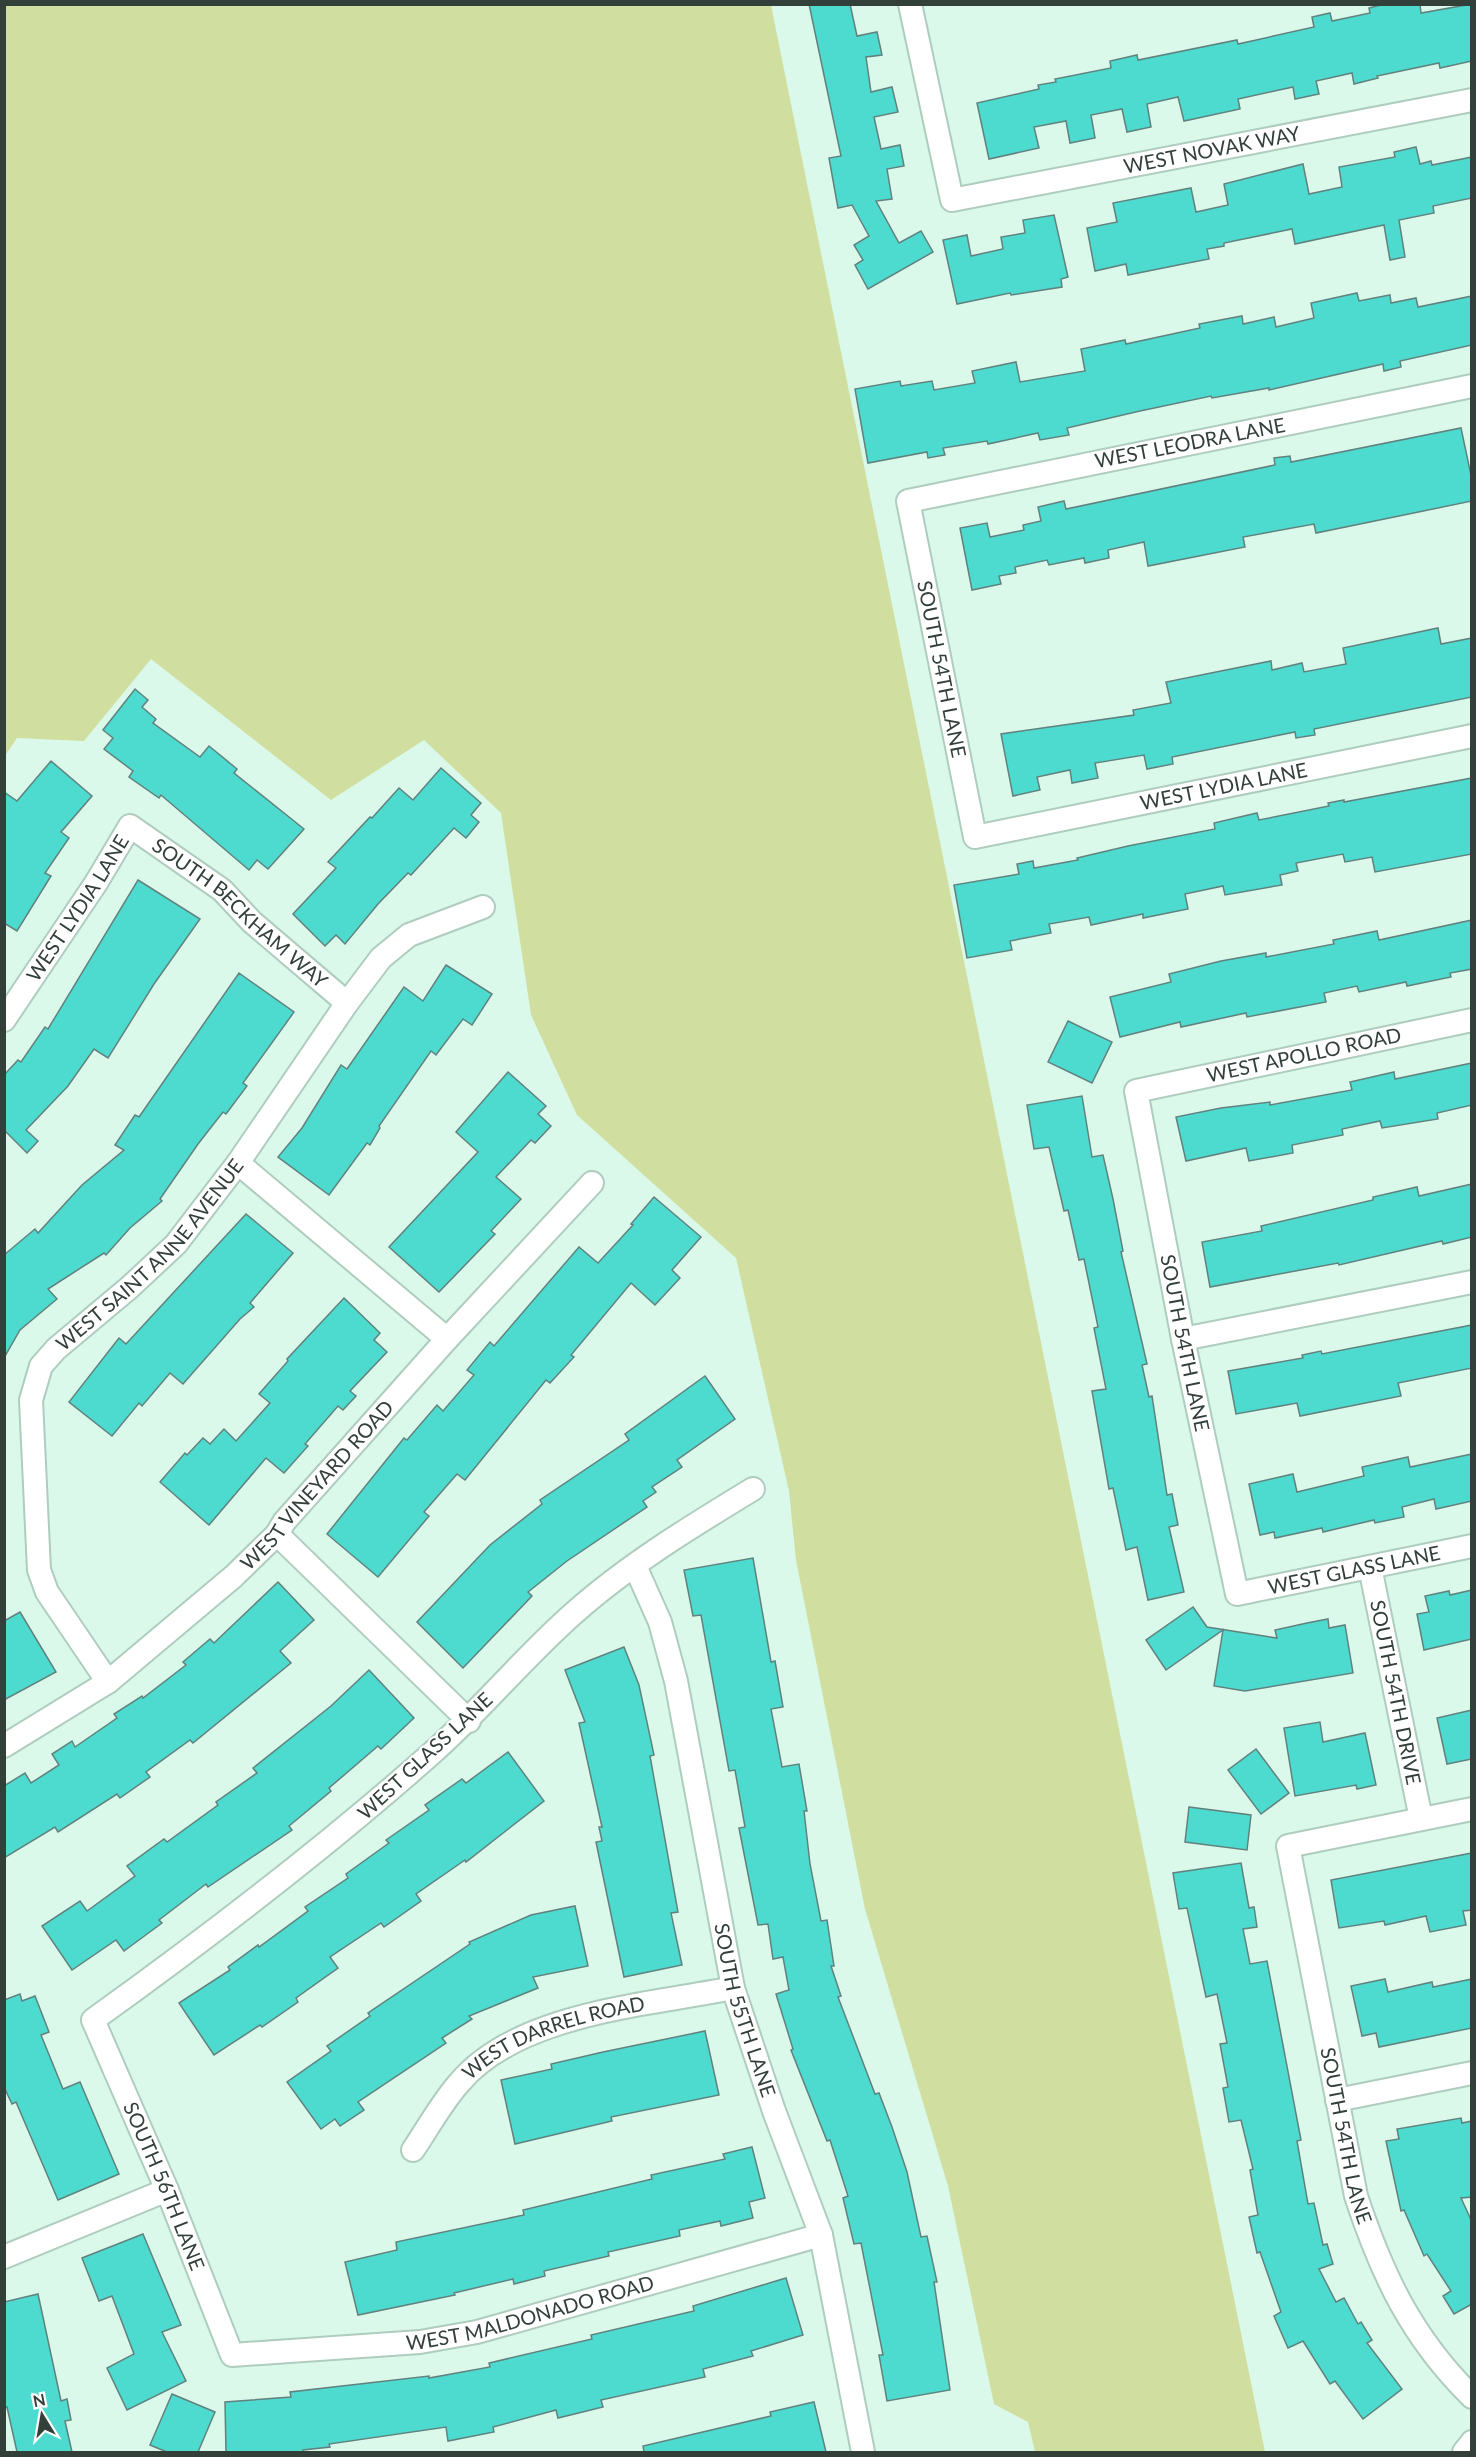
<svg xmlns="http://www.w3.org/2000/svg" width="1476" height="2457" viewBox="0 0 1476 2457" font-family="Lato,sans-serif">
  <rect width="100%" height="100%" fill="#daf9ea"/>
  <path fill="#d0df9f" d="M5 4 771 5 1265 2452H1035L1028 2422 994 2404 948 2186 865 1909 796 1560 789 1491 736 1258 577 1115 531 1015 501 813 424 740 331 800 151 659 84 741 17 738 5 756Z"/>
  <g fill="#4edbcf" stroke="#60827e" stroke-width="1.5">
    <path d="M809 4H850L857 36 877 32 882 55 866 57 871 92 892 87 898 112 874 117 881 149 900 145 904 166 887 169 892 199 876 201 899 243 921 231 933 252 868 289 855 265 863 260 854 245 869 236 852 205 838 208 829 158 841 156Z"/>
    <path d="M1384 4H1420L1421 13 1472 4V61L1440 68 1439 63 1377 76 1378 78 1354 84 1352 73 1316 81 1319 94 1295 99 1293 87 1238 99 1240 109 1184 121 1178 97 1147 104 1151 127 1127 132 1122 109 1091 115 1095 138 1070 143 1066 121 1034 127 1039 148 989 159 977 103 1039 89 1038 85 1056 82 1055 79 1111 68 1110 61 1137 55 1138 60 1237 40 1238 44 1314 27 1312 17 1330 13 1332 21 1370 13 1369 8Z"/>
    <path d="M1416 147 1420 164 1431 161 1432 165 1472 157V198L1433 206 1434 213 1399 220 1405 257 1390 260 1384 225 1295 244 1292 229 1224 243V246L1207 249 1209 259 1183 264 1128 275 1126 264 1095 271 1087 228 1117 222 1113 203 1191 188 1196 212 1228 205 1224 184 1303 164 1309 194 1342 187 1339 167 1395 157 1394 152Z"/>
    <path d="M1054 215 1068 277 1061 279 1062 287 1011 295 1010 293 957 304 943 240 967 235 971 256 1003 249 1001 237 1025 233 1023 220Z"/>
    <path d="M1357 293 1359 301 1390 295 1391 303 1416 298 1418 307 1472 296V345L1400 361 1401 367 1384 371 1383 364 1269 390V388L1212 398 1211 396 1140 411 1067 428 1069 435 1040 440 1038 433 988 444 987 441 943 448 945 455 928 458 927 452 868 463 855 389 900 381 901 386 932 381 934 390 975 383 972 371 1016 362 1020 382 1085 371 1081 349 1125 340 1126 344 1200 328 1199 324 1242 316 1243 324 1274 317 1276 327 1314 318 1311 303Z"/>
    <path d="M1461 428 1472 480V501L1316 533 1314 524 1243 537 1245 547 1148 566 1144 542 1108 550 1109 558 1085 563 1084 558 1049 565 1047 560 1015 567 1016 573 999 576 1001 584 972 590 960 528 987 523 990 537 1024 530 1023 525 1041 521 1038 507 1064 501 1066 509 1275 465 1274 458 1290 456 1291 462Z"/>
    <path d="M1438 628 1441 644 1472 638V697L1314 729 1315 735 1296 738 1295 732 1172 757 1173 764 1147 769 1144 755 1095 763 1098 778 1072 783 1070 770 1037 777 1040 790 1013 796 1001 734 1134 715 1133 710 1171 703 1166 682 1271 661 1272 670 1302 663 1304 672 1346 664 1343 648Z"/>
    <path d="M135 689 148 700 142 707 156 719 153 723 200 757 209 746 237 769 234 773 304 829 268 869 257 860 249 870 161 795 159 798 129 777 133 771 104 749 113 738 103 730Z"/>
    <path d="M51 761 92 796 61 832 69 838 45 873 51 876 17 931 4 923V792L17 801Z"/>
    <path d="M441 768 481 803 471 815 479 822 466 838 454 828 411 875 408 873 378 904 345 944 336 935 325 946 293 914 336 868 328 862 370 817 372 818 399 788 413 800Z"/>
    <path d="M1472 778V854L1375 872 1372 857 1345 862 1343 854 1296 863 1298 871 1280 875 1282 885 1225 895 1223 886 1185 894 1188 909 1143 918V914L1091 925 1089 917 1049 924 1051 933 1010 941 1012 950 967 958 954 885 1019 874 1017 864 1033 861 1034 868 1078 860 1077 858 1128 846 1215 829 1214 823 1257 813 1259 820 1329 806 1328 803 1344 800V802Z"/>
    <path d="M138 880 200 919 154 984 108 1058 94 1049 68 1086 26 1130 38 1141 27 1153 4 1130V1075L18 1060 21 1062 45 1027 48 1029Z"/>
    <path d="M1472 920V969L1450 973 1451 977 1407 986 1406 982 1359 992 1357 986 1324 993 1326 1002 1247 1017 1246 1013 1181 1027 1180 1022 1120 1037 1110 997 1171 982 1169 974 1221 961 1266 953V957L1334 944 1333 940 1377 931 1379 940Z"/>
    <path d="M446 965 492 994 472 1025 463 1019 436 1055 431 1051 379 1126 380 1128 370 1145 367 1143 329 1195 278 1157 302 1128 341 1065 347 1069 404 987 423 1001Z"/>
    <path d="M239 973 294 1012 243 1083 247 1086 226 1114 223 1112 198 1144 160 1199 162 1201 130 1228 106 1255 104 1253 48 1289 57 1299 20 1330 4 1358V1255L35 1229 38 1233 82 1185 124 1150 115 1145 135 1115 139 1117Z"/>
    <path d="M1068 1021 1112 1042 1092 1083 1048 1062Z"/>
    <path d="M1472 1063V1105L1437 1113 1438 1119 1382 1128 1380 1121 1342 1129 1343 1135 1292 1145 1293 1153 1249 1161 1246 1148 1186 1161 1176 1117 1221 1108 1270 1102V1105L1352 1090 1350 1082 1394 1072 1395 1079Z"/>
    <path d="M508 1072 546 1106 538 1114 551 1126 535 1143 531 1140 496 1177 521 1199 491 1231 495 1234 439 1292 389 1247 478 1152 456 1132Z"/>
    <path d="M1082 1096 1092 1157 1103 1155 1113 1199 1123 1251 1121 1252 1147 1364 1142 1365 1149 1397 1152 1396 1167 1495 1172 1494 1178 1525 1169 1527 1184 1592 1148 1600 1137 1547 1126 1550 1113 1488 1109 1489 1092 1391 1106 1389 1094 1328 1098 1327 1084 1259 1079 1260 1068 1210 1064 1211 1049 1147 1034 1149 1027 1105Z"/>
    <path d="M1472 1184V1237L1443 1244 1442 1241 1339 1265 1338 1263 1210 1287 1202 1242 1262 1231 1261 1226 1373 1200V1197L1417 1187 1419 1196Z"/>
    <path d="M654 1197 701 1237 672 1270 680 1278 655 1305 631 1283 571 1355 574 1357 550 1383 546 1380 465 1480 457 1474 424 1512 429 1516 378 1577 327 1534 404 1438 407 1440 437 1405 443 1411 474 1375 467 1370 490 1342 494 1346 579 1247 598 1263 633 1225 631 1224Z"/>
    <path d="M246 1214 293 1253 250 1303 254 1307 240 1319 183 1384 170 1373 142 1406 139 1403 112 1436 69 1402 119 1338 126 1344Z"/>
    <path d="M344 1298 380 1333 374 1340 387 1352 350 1391 356 1396 343 1410 338 1406 305 1444 308 1446 284 1473 266 1458 209 1525 160 1482 185 1453 187 1455 203 1438 210 1444 224 1429 236 1441 270 1403 259 1394 288 1361 287 1359Z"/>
    <path d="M1472 1325V1368L1398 1383 1401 1396 1300 1416 1297 1403 1236 1414 1228 1371 1303 1358 1302 1355 1321 1351 1322 1354Z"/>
    <path d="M705 1376 735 1419 677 1460 682 1467 652 1487 656 1492 643 1501 647 1507 567 1561 528 1592 532 1596 463 1668 417 1622 490 1545 542 1504 540 1500 629 1440 625 1434Z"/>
    <path d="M1472 1454V1501L1436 1509 1434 1499 1402 1507 1404 1517 1375 1523 1374 1520 1323 1532 1322 1528 1275 1538 1274 1532 1260 1535 1249 1484 1293 1474 1297 1492 1364 1476 1362 1467 1408 1457 1410 1467Z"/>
    <path d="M753 1558 771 1662 775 1661 783 1707 771 1709 782 1767 799 1764 807 1811H804L810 1864 821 1921 827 1920 834 1966H831L841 1996 838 1997 875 2094 879 2093 892 2127 907 2172 921 2237 927 2236 937 2282H934L950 2390 887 2401 879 2355H883L861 2243 854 2244 843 2198 848 2196 830 2140 827 2141 791 2050 793 2049 776 1994 789 1990 783 1957 773 1959 768 1924 758 1925 739 1828 745 1827 735 1770 729 1771 701 1615 693 1616 684 1570Z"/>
    <path d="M278 1582 314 1620 280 1651 291 1663 193 1743 190 1740 146 1772 150 1777 120 1798 117 1794 58 1832 55 1827 4 1858V1786L25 1773 31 1783 59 1765 52 1754 72 1741 75 1747 117 1718 114 1714 142 1696 143 1698 186 1665 183 1662 210 1639 214 1643Z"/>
    <path d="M1472 1590V1639L1424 1650 1417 1614 1429 1612 1425 1596 1449 1591 1450 1595Z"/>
    <path d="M1193 1607 1207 1627 1277 1638 1275 1630 1307 1623 1328 1619 1329 1628 1345 1625 1353 1673 1245 1691 1214 1686 1223 1630 1166 1670 1146 1640Z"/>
    <path d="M20 1612 56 1672 4 1700V1621Z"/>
    <path d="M624 1647 639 1685 654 1755 650 1756 678 1912 671 1913 682 1965 624 1977 596 1842 602 1841 599 1827H602L579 1723 585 1722 565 1670Z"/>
    <path d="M369 1670 414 1718 381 1749 378 1746 329 1788 331 1791 289 1826 292 1830 208 1887 206 1884 159 1920 162 1923 124 1951 116 1940 72 1970 42 1926 80 1901 87 1911 135 1876 127 1866 164 1839 167 1842 218 1805 216 1802 257 1773 253 1768 331 1706Z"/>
    <path d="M1472 1710V1759L1447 1764 1437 1718Z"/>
    <path d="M1320 1722 1323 1742 1365 1733 1376 1785 1357 1789 1356 1785 1295 1796 1284 1728Z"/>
    <path d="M1256 1749 1289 1793 1261 1814 1228 1770Z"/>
    <path d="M508 1752 544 1801 466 1862 465 1860 416 1894 421 1901 384 1927 381 1923 330 1957 338 1968 296 1998 298 2002 262 2027 260 2025 214 2055 179 2003 230 1970 228 1967 258 1945 259 1947 308 1911 305 1907 348 1878 346 1874 389 1843 386 1840 429 1810 425 1805 462 1779 466 1783Z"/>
    <path d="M1189 1807 1251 1815 1247 1850 1185 1842Z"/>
    <path d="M1472 1853V1910L1463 1911 1466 1925 1430 1932 1426 1916 1385 1925 1384 1921 1339 1928 1331 1880Z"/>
    <path d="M1241 1863 1249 1908 1254 1907 1257 1927 1243 1929 1250 1964 1267 1961 1301 2140 1297 2141 1308 2204 1314 2203 1323 2245 1327 2244 1333 2264 1319 2269 1336 2302 1344 2298 1358 2324 1361 2322 1372 2340 1367 2343 1402 2389 1363 2419 1335 2381 1330 2384 1303 2341 1288 2348 1274 2316 1281 2312 1260 2252 1257 2253 1249 2217 1258 2215 1250 2170 1253 2169 1241 2120 1229 2122 1223 2088 1228 2087 1220 2044 1227 2043 1217 1994 1206 1997 1187 1908 1179 1909 1173 1873Z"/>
    <path d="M575 1906 588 1966 533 1977 538 1988 469 2016 472 2019 442 2038 446 2043 358 2102 364 2110 340 2126 335 2119 321 2129 287 2082 331 2051 327 2046 370 2016 368 2013 470 1944 469 1942 531 1915Z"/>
    <path d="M1385 1979 1388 1992 1432 1982 1433 1987 1472 1979V2028L1379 2047 1376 2033 1362 2036 1351 1986Z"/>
    <path d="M20 1994 22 2001 35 1996 49 2032 41 2035 63 2089 80 2082 119 2174 58 2200 16 2102 12 2104 4 2087V2000Z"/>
    <path d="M705 2031 719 2095 611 2117 612 2121 515 2144 501 2080 552 2069 551 2064 603 2052Z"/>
    <path d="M1461 2118 1462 2123 1472 2121V2197L1461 2198 1472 2222V2304L1454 2314 1443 2296 1451 2291 1427 2254 1424 2256 1404 2210 1401 2211 1386 2141 1399 2139 1397 2129Z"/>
    <path d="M752 2147 765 2198 749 2202 753 2218 721 2226 720 2221 679 2230 680 2236 608 2252 609 2256 544 2271 545 2276 514 2284 513 2279 454 2293 455 2295 358 2315 345 2262 397 2250 396 2242 524 2215 523 2210 652 2179 651 2175 725 2159 723 2154Z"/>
    <path d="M143 2234 181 2325 162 2332 186 2381 127 2410 107 2368 134 2354 112 2296 99 2301 82 2258Z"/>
    <path d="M786 2278 803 2335 751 2351 753 2356 703 2369 705 2377 601 2400 603 2407 558 2418 556 2410 493 2427 494 2432 448 2441 446 2427 329 2444 330 2447 303 2450V2452H226L225 2402 291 2397 290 2392 429 2376V2378L490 2367 489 2363 592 2339 591 2335 694 2311 693 2306Z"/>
    <path d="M38 2294 61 2401 67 2399 71 2420 65 2421 72 2452H17L7 2407 4 2408V2302Z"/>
    <path d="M172 2394 215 2412 198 2452H167L150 2445Z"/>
    <path d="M814 2402 826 2452H644L643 2446 771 2416 770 2412Z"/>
  </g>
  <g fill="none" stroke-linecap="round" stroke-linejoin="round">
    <defs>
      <g id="minor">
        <path id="s1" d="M910 4 952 200 1472 100"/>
        <path id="s2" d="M1472 386 908 501 975 837 1472 736"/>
        <path id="s3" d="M4 1020 96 883 130 826 222 890 252 922 347 1003"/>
        <path id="s4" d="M1472 1020 1136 1091 1183 1339 1237 1594 1472 1546"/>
        <path d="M238 1163 447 1339"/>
        <path d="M1183 1339 1472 1282"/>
        <path id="s5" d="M753 1489C692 1526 628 1565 574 1613 524 1657 482 1709 432 1753 324 1849 210 1936 93 2020L167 2190 232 2355 420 2342 477 2332 821 2235"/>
        <path d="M277 1534 469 1721"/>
        <path id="s6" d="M635 1566 660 1622 676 1681 733 1988 774 2111 821 2235 863 2452"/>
        <path id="s7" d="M1370 1567 1421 1819"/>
        <path id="s8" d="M108 1682 47 1592 39 1570 31 1400 41 1366 56 1349 130 1287 176 1244 238 1163 347 1003 381 958 409 935 483 907"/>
        <path id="s9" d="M4 1746 108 1682 234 1576 277 1534 284 1522 447 1339 592 1183"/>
        <path id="s10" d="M1472 1809 1288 1846 1356 2196C1382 2275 1412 2338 1472 2397"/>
        <path d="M1337 2100 1472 2073"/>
        <path id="s11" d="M413 2150C428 2128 442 2102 460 2082 519 2013 648 2005 733 1988"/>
        <path d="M4 2257 167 2190"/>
        <path d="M1464 2452 1472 2442"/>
      </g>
    </defs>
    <use href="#minor" stroke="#afcdbe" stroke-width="26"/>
    <use href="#minor" stroke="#fff" stroke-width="22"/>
  </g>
  <g text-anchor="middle" stroke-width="4.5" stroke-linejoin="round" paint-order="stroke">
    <g font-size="20" fill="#333f39" stroke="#fefefe">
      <text dy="7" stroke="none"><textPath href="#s1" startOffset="465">WEST NOVAK WAY</textPath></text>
      <text transform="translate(1190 443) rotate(-11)" y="7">WEST LEODRA LANE</text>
      <text dy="7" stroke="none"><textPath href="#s2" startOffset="747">SOUTH 54TH LANE</textPath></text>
      <text dy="7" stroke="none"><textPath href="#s2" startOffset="1172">WEST LYDIA LANE</textPath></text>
      <text dy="7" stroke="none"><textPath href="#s3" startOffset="134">WEST LYDIA LANE</textPath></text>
      <text dy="7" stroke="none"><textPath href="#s3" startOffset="372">SOUTH BECKHAM WAY</textPath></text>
      <text transform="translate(1304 1055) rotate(-12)" y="7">WEST APOLLO ROAD</text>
      <text dy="7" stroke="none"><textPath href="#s8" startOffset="494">WEST SAINT ANNE AVENUE</textPath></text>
      <text dy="7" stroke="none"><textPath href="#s4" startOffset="600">SOUTH 54TH LANE</textPath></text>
      <text dy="7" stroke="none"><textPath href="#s9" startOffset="410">WEST VINEYARD ROAD</textPath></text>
      <text dy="7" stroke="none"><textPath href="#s4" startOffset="976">WEST GLASS LANE</textPath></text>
      <text dy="7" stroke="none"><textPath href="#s7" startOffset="128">SOUTH 54TH DRIVE</textPath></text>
      <text transform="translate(425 1756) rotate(-43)" y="7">WEST GLASS LANE</text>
      <text dy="7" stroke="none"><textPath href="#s6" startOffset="459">SOUTH 55TH LANE</textPath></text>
      <text dy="7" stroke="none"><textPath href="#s11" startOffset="189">WEST DARREL ROAD</textPath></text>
      <text dy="7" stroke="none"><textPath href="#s10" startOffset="483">SOUTH 54TH LANE</textPath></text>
      <text dy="7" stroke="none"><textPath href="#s5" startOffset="1030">SOUTH 56TH LANE</textPath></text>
      <text dy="7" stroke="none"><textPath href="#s5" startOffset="1514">WEST MALDONADO ROAD</textPath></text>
    </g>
  </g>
  <rect width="1476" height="2457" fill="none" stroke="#333f39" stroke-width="12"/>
  <g transform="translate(42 2415) rotate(349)" stroke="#fefefe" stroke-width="4.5" paint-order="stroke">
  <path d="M0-4.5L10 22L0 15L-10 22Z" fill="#333f39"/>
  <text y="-9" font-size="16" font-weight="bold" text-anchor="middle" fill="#333f39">N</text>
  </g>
</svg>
